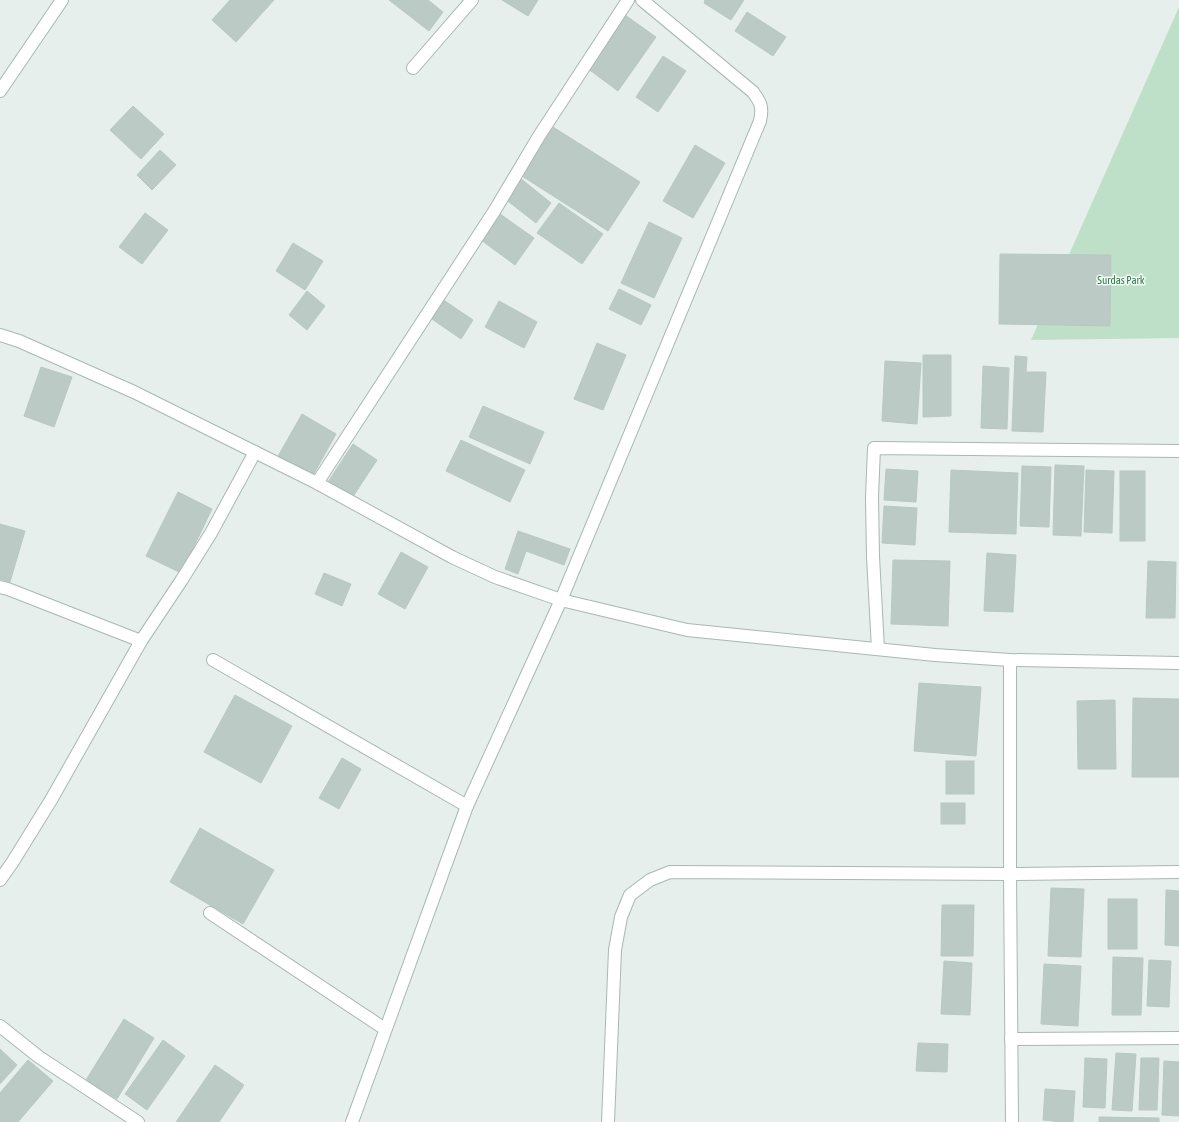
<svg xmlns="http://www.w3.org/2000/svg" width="1179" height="1122" viewBox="0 0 1179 1122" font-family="'Asap Condensed',sans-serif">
  <rect width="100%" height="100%" fill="#e6efeb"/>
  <path fill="#bfe0c8" d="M1179 7V338L1031 340Z"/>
  <g fill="#bbcac4" stroke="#b8c9c2">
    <path d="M230 0H274L236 42 212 20Z"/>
    <path d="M389 0H428L443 12 429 31Z"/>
    <path d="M502 0H538L528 16Z"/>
    <path d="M705 0H744L731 20 704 3Z"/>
    <path d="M747 12 786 37 773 56 735 31Z"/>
    <path d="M625 15 656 37 618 91 587 68Z"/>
    <path d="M663 56 686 71 658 112 636 97Z"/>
    <path d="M133 106 164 134 141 159 110 130Z"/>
    <path d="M553 127 640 182 608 231 522 176Z"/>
    <path d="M695 145 725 163 693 218 663 201Z"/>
    <path d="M160 150 176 165 152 190 137 175Z"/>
    <path d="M520 178 551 203 536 223 504 198Z"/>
    <path d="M559 203 603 234 582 264 537 233Z"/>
    <path d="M145 213 168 230 142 264 119 247Z"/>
    <path d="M500 214 534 238 515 265 481 240Z"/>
    <path d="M649 222 682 238 654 298 621 283Z"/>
    <path d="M293 243 323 261 305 290 276 271Z"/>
    <path d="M1000 254 1111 255 1110 326 999 324Z"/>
    <path d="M619 289 651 305 641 325 609 309Z"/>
    <path d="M307 291 325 306 307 330 289 315Z"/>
    <path d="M442 299 473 320 461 339 429 317Z"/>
    <path d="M499 301 537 322 524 348 485 327Z"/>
    <path d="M597 343 626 355 603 410 574 399Z"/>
    <path d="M923 355H951V416L923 417Z"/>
    <path d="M1015 356 1027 357 1026 372H1046L1043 432 1012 431Z"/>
    <path d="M885 361 921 363 917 424 882 421Z"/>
    <path d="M983 366 1009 368 1007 429 981 428Z"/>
    <path d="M41 367 72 377 54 427 24 416Z"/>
    <path d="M483 406 544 432 530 464 469 437Z"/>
    <path d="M302 414 336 434 312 477 277 458Z"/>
    <path d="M461 440 525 470 510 502 446 471Z"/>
    <path d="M353 444 377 460 352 498 328 482Z"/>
    <path d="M1055 465 1084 466 1081 536 1053 535Z"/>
    <path d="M1022 466 1051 467 1049 527 1020 526Z"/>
    <path d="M886 469 918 471 916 502 884 500Z"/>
    <path d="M951 470 1018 473 1016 534 949 532Z"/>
    <path d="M1086 470 1114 471 1112 533 1084 532Z"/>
    <rect x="1120" y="471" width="25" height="70"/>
    <path d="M178 492 212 509 181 573 146 556Z"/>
    <path d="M884 506 917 508 915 545 882 543Z"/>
    <path d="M0 524 25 531 10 582 0 579Z"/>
    <path d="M518 531 570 549 564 565 526 551 518 574 505 569Z"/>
    <path d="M401 552 428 567 405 609 378 594Z"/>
    <path d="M987 553 1016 555 1013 612 984 611Z"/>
    <path d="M893 560 950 561 948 626 891 624Z"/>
    <path d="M1148 561 1176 562 1175 618H1146Z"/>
    <path d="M324 573 351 584 342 606 315 594Z"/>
    <path d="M919 683 981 687 976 756 914 751Z"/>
    <path d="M235 695 292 726 261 783 204 752Z"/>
    <path d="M1133 698 1179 699V777H1132Z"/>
    <path d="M1115 700 1116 769H1078L1077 701Z"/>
    <path d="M342 758 361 769 339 809 319 798Z"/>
    <rect x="946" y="761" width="28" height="33"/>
    <rect x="941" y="803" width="24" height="21"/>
    <path d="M200 828 274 870 243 924 170 882Z"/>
    <path d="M1051 888 1084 889 1081 957 1048 956Z"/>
    <path d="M1166 890 1179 891V946L1165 945Z"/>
    <rect x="1108" y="899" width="29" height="50"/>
    <path d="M942 905H974L973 956H941Z"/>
    <path d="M1113 957 1143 958 1141 1015H1112Z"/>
    <path d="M1149 960 1171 961 1169 1007 1147 1006Z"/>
    <path d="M944 961 972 963 970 1015 941 1014Z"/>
    <path d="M1044 964 1081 966 1078 1026 1041 1024Z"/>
    <path d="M124 1019 154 1038 117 1099 86 1080Z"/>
    <path d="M163 1040 185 1056 147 1110 125 1094Z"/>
    <path d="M918 1043 948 1044 947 1072 916 1071Z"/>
    <path d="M0 1049 17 1065 0 1084Z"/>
    <path d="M1116 1053 1136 1054 1132 1111 1112 1110Z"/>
    <path d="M1085 1058 1107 1059 1105 1108 1083 1107Z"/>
    <path d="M1141 1058H1159L1157 1110H1139Z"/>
    <path d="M28 1060 53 1081 18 1122H0V1093Z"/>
    <path d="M1164 1061 1179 1062V1116L1162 1115Z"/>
    <path d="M215 1065 244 1085 219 1122H176Z"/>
    <path d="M1045 1089 1075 1091 1073 1122H1054V1121L1043 1120Z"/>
    <path d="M1099 1117 1159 1118V1122H1099Z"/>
  </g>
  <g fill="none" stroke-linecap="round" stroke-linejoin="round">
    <defs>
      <g id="service">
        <path d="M413 68 472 0"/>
        <path d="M210 913 385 1029"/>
      </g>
      <g id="minor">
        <path d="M0 91 62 0"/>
        <path d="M0 335 19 341 134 392 317 483 452 557 495 577 561 600 687 630 935 655 1010 660 1179 663"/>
        <path d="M317 483 495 210 539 136 628 0"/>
        <path d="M0 587 8 589 141 641"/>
        <path d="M878 649 873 557 872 497 874 448 1179 451"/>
        <path d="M213 660 467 806"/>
        <path d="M1010 660V874L1012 1122"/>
        <path d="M0 880 12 863 51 800 141 641 181 581 211 533 255 452"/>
        <path d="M0 1026 39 1057 138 1122"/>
        <path d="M1011 1039 1179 1038"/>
        <path d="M352 1122 467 806 561 600 760 121C763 107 761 103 753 92L642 0"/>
        <path d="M608 1122 615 950 621 917 630 895 650 880 670 872 1010 874 1179 872"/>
      </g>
    </defs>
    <use href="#service" stroke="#a8b8b2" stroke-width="14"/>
    <use href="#minor" stroke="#a8b8b2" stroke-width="14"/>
    <use href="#service" stroke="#fff" stroke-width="12"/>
    <use href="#minor" stroke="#fff" stroke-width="12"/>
  </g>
  <g text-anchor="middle" stroke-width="3" stroke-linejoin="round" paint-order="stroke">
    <g font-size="11" fill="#2d7a4b" stroke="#f7fbf9">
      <text x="1121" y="284">Surdas Park</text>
    </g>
  </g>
</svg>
